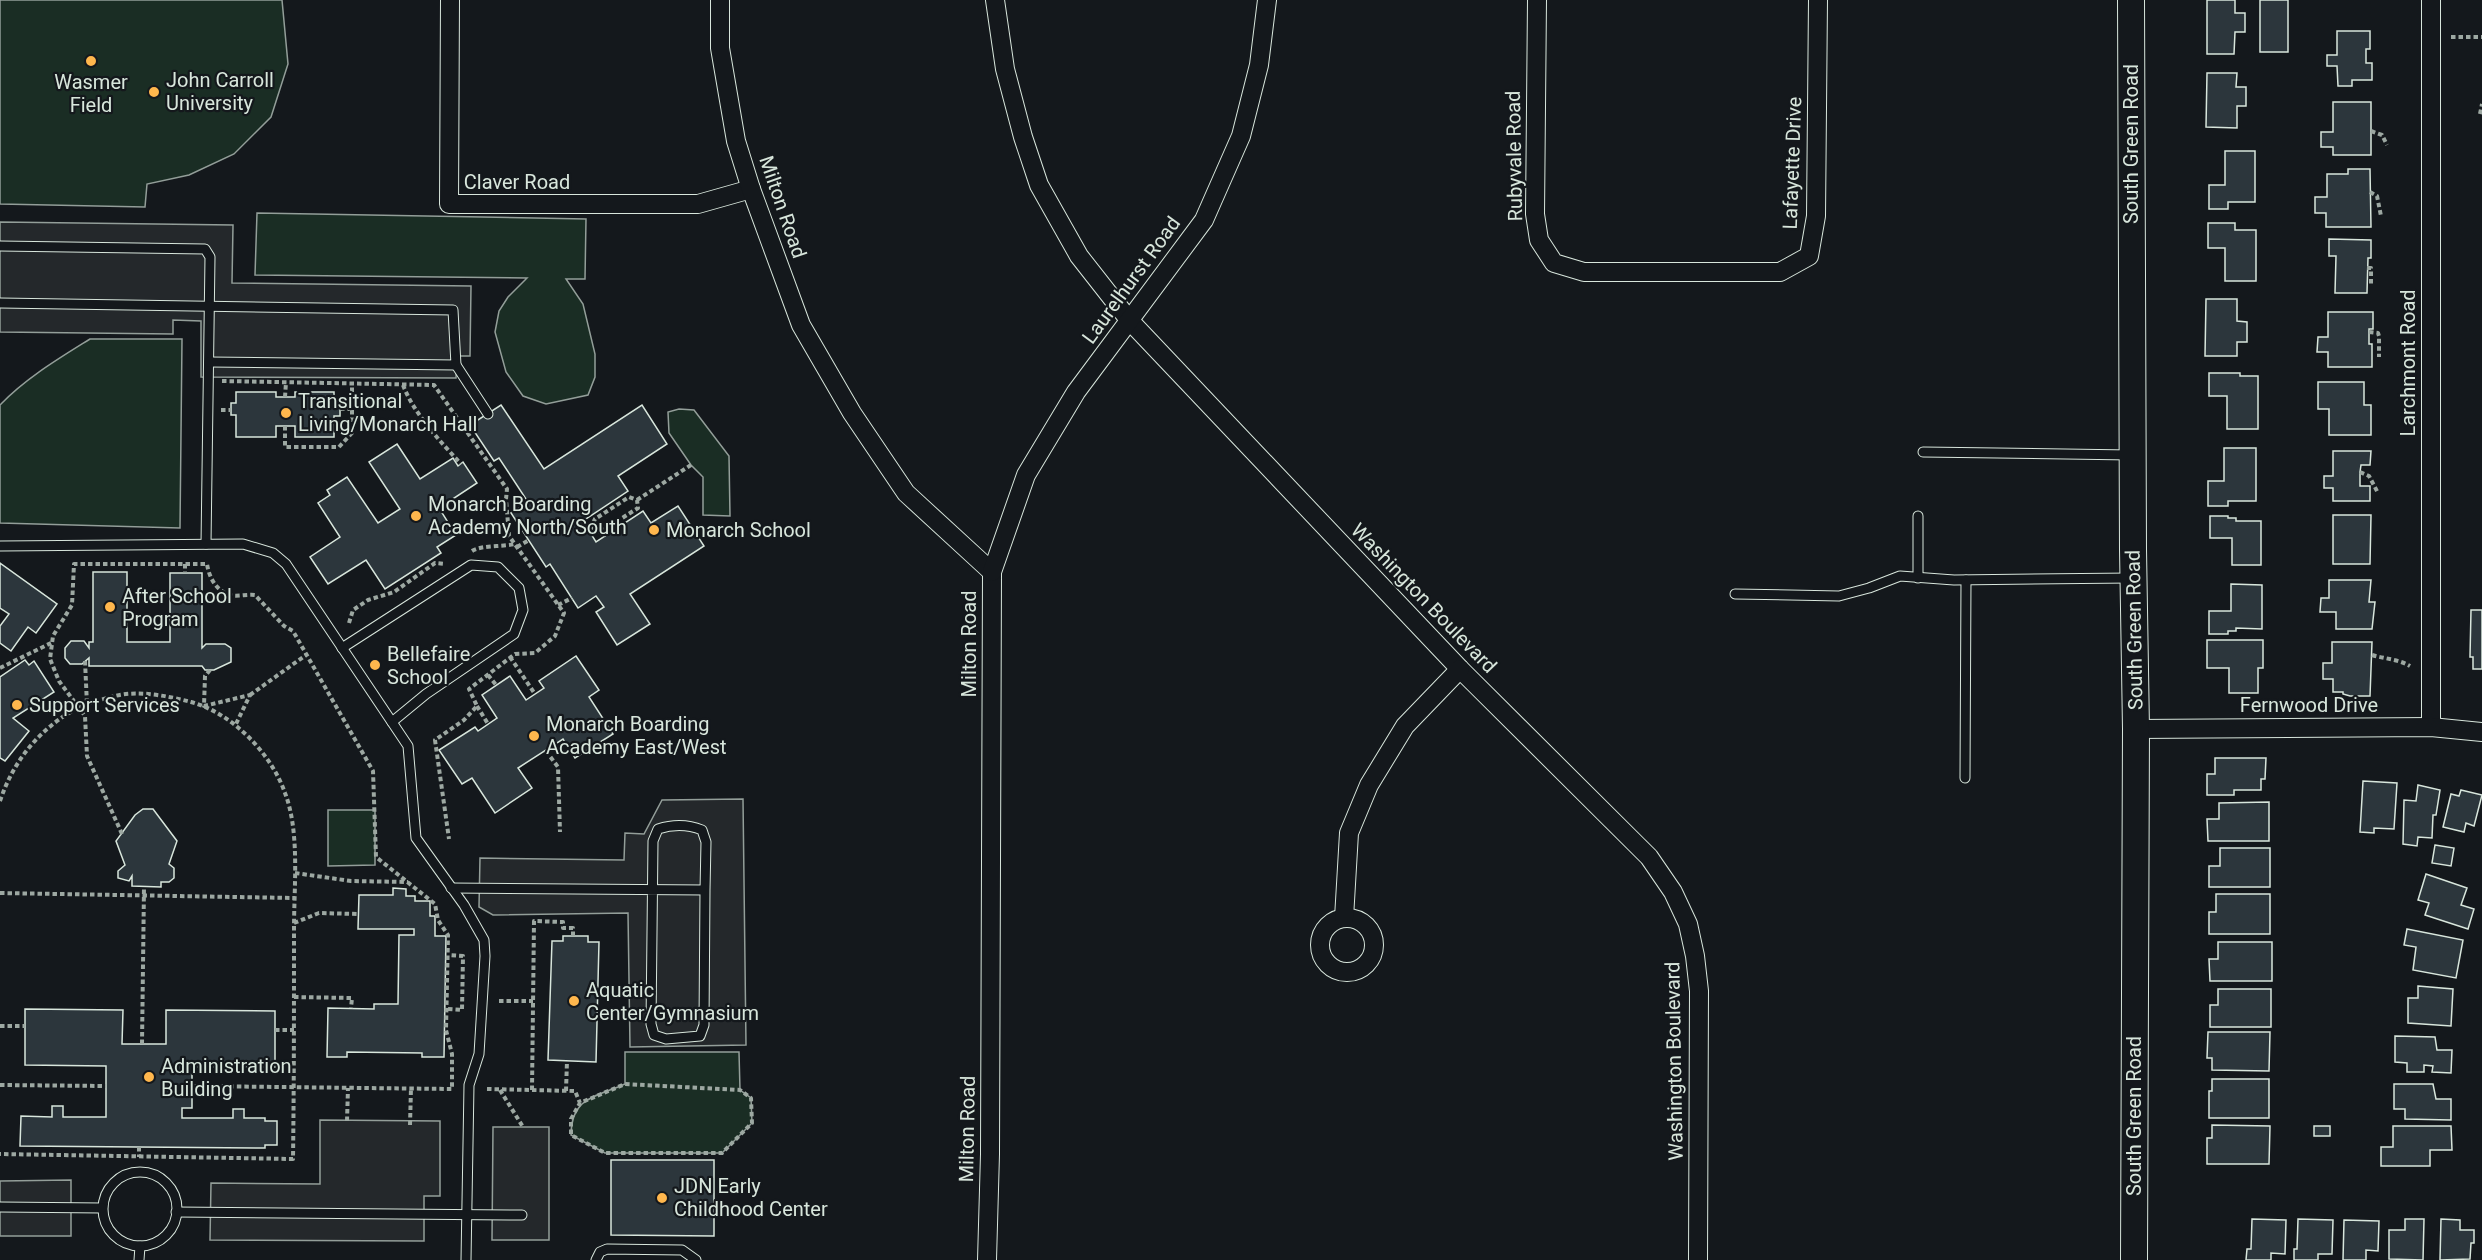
<svg xmlns="http://www.w3.org/2000/svg" width="2482" height="1260" viewBox="0 0 2482 1260" font-family="Roboto,sans-serif">
  <rect width="100%" height="100%" fill="#14181c"/>
  <g fill="#1a2d24" stroke="#939e99" stroke-width="1.5">
    <path d="M0 0H282L288 64 271 117 234 154 189 175 147 184 145 207 0 204Z"/>
    <path d="M257 213 586 219 585 279H566L583 304 595 354V377L588 395 546 404 523 396 506 372 495 332 499 311 508 297 527 278 255 275Z"/>
    <path d="M90 339H182L180 528 0 523V405C26 378 58 359 90 339Z"/>
    <path d="M679 409 694 410 729 456 730 516 703 515V477L691 465 669 433 668 412Z"/>
    <path d="M328 810H375V865L328 866Z"/>
    <path d="M625 1052H739L740 1090 751 1098 752 1123 722 1153H605L571 1135C571 1097 596 1097 625 1084Z"/>
  </g>
  <g fill="#24282b" stroke="#939e99" stroke-width="1.5">
    <path d="M0 222 233 225 232 283 471 286 470 356H457L456 378 201 377V321L173 320V334L0 332Z"/>
    <path d="M743 799 746 1045 630 1047 628 913 493 915 479 907 480 858 624 860 625 833 644 834 662 800Z"/>
    <path d="M320 1120 440 1121V1196H424V1241L210 1240 211 1183 320 1184Z"/>
    <path d="M493 1127H549V1240H492Z"/>
    <path d="M71 1180V1236H0V1181Z"/>
  </g>
  <g fill="#2c363c" stroke="#d8e6dc" stroke-width="1.5">
    <path d="M2207 0H2235V13H2245V32H2235L2234 54H2207Z"/>
    <rect x="2260" y="0" width="28" height="52"/>
    <path d="M2337 31H2370V49H2366V63H2372V80H2352V86H2338L2337 66H2327V55H2337Z"/>
    <path d="M2207 73H2237L2236 87H2246V106H2237V128L2206 127Z"/>
    <path d="M2333 102H2371V155H2333V147H2321V132H2333Z"/>
    <path d="M2225 151H2255V202H2228V209H2209V185H2225Z"/>
    <path d="M2348 169H2370L2371 227H2326V213H2315V197H2327V174H2348Z"/>
    <path d="M2208 223H2235V230H2256V281H2225V248H2208Z"/>
    <path d="M2329 239 2371 240V258H2368L2367 293H2335L2336 256H2329Z"/>
    <path d="M2206 299H2237V321L2247 322V342H2237V356H2205Z"/>
    <path d="M2328 312H2373V329H2369V344H2372V367H2328V352H2317L2318 337H2328Z"/>
    <path d="M2209 373H2240V376H2258V429H2227V396H2209Z"/>
    <path d="M2318 382H2364V405H2371V435H2329V409H2318Z"/>
    <path d="M236 392H276V397H295V392H334V405H340V416H334V437H295V426H276V437H236V415H231V403H236Z"/>
    <path d="M501 405 544 469 642 405 667 444 618 476 628 491 583 521 596 542 643 511 651 523 678 506 704 546 630 594 650 624 617 645 596 612 604 607 596 596 578 608 550 564 546 567 511 513 528 502 499 458 494 461 470 425Z"/>
    <path d="M397 444 420 479 453 458 458 466 463 462 477 483 439 508 456 535 437 547 441 553 385 589 366 560 328 584 310 557 340 537 318 503 330 495 327 490 347 477 378 523 400 509 369 462Z"/>
    <path d="M2224 448H2256V501H2228V506H2208V481H2224Z"/>
    <path d="M2333 451H2371L2370 465H2361L2360 472V486H2370V501H2333V488H2324V476H2333Z"/>
    <path d="M2333 515H2371L2370 564H2333Z"/>
    <path d="M2210 516H2228V518H2236V521H2261V565H2232V538H2210Z"/>
    <path d="M0 563 57 604 36 633 28 627 11 651 0 643V626L9 614 0 608Z"/>
    <path d="M93 572H127V642H170V573H202V648L206 644H225L231 648V662L214 670H205L202 666H89V658L82 664H70L65 658V648L71 641H84L89 648V642H93Z"/>
    <path d="M2329 580H2371L2369 602H2375L2372 629H2336V612H2320L2321 598H2329Z"/>
    <path d="M2231 584 2262 585V629L2236 628V631H2228V634H2209V611H2231Z"/>
    <path d="M2471 610H2482V669H2473V657H2470Z"/>
    <path d="M2207 640H2263V668H2258V693H2229V668H2207Z"/>
    <path d="M2332 642H2372L2370 696H2350L2343 694V692H2333V679H2323V663H2332Z"/>
    <path d="M576 656 599 690 589 697 613 734 575 758 563 739 518 768 532 788 495 813 472 778 462 784 439 750 475 727 478 731 497 718 482 695 510 676 526 700 544 688 539 681Z"/>
    <path d="M25 660 29 665 34 661 54 692 13 718 29 731 5 761 0 758V677Z"/>
    <path d="M2215 758H2266L2265 779H2261V790H2234V795H2207V774H2215Z"/>
    <path d="M2363 781 2397 783 2394 829 2374 828V833L2360 832Z"/>
    <path d="M2418 785 2440 790 2436 815H2433L2432 838 2418 837 2417 846 2403 844 2404 800 2416 801Z"/>
    <path d="M2461 790 2482 795 2474 826 2466 823 2464 832 2443 827 2451 794 2459 796Z"/>
    <path d="M2269 802V841H2208L2207 819H2219V803Z"/>
    <path d="M143 809H153L177 841 169 864 174 868V878L169 882H161V887L132 886V876L129 881 118 878V871L125 865 116 841 135 815Z"/>
    <path d="M2435 845 2454 848 2451 866 2432 863Z"/>
    <path d="M2220 848H2270V887H2209V866H2220Z"/>
    <path d="M2426 874 2467 888 2461 905 2474 909 2468 929 2425 915 2429 903 2418 900Z"/>
    <path d="M393 888 406 889V896H415V901H430V916H435V936H446L444 1057H422V1053L347 1052V1057H327L328 1008 374 1009V1004H398L399 935H414V929H358L359 895H393Z"/>
    <path d="M2216 894H2270V934H2209V912H2216Z"/>
    <path d="M2407 929 2463 940 2456 978 2413 970 2416 947 2404 945Z"/>
    <path d="M563 936H588V942H599L596 1062 548 1060 552 941H563Z"/>
    <path d="M2218 942H2272V981H2210L2209 959H2218Z"/>
    <path d="M2418 986 2453 989 2451 1026 2408 1023V998H2418Z"/>
    <path d="M2218 989H2271V1027H2210V1005H2218Z"/>
    <path d="M25 1009 123 1010 122 1044H166V1010L275 1011V1067H192V1108H182V1118H233V1109H244V1118H265V1121H277V1145H265V1148L20 1146 21 1116 52 1117V1106H63V1117H106V1066L25 1065Z"/>
    <path d="M2208 1032H2270L2269 1071 2212 1070V1058H2207Z"/>
    <path d="M2395 1036 2435 1037 2437 1050H2452L2451 1073 2432 1072 2433 1066 2424 1065V1072H2407V1063L2395 1062Z"/>
    <path d="M2212 1079H2269V1118H2209V1091H2212Z"/>
    <path d="M2394 1084H2433L2436 1099H2451V1120L2405 1119V1109H2394Z"/>
    <path d="M2212 1125 2270 1126 2269 1164H2207V1138H2212Z"/>
    <rect x="2314" y="1126" width="16" height="10"/>
    <path d="M2393 1126H2451L2452 1150H2430V1166H2381V1147H2393Z"/>
    <path d="M611 1160H714V1236L611 1235Z"/>
    <path d="M2252 1219 2286 1220 2285 1254 2271 1253V1260H2246L2247 1249H2251Z"/>
    <path d="M2298 1219 2333 1220 2332 1254H2318V1260H2294V1249H2297Z"/>
    <path d="M2405 1219H2424L2423 1260 2389 1259V1230H2405Z"/>
    <path d="M2441 1219 2460 1220V1230H2474V1243H2471L2470 1259 2440 1260Z"/>
    <path d="M2344 1220 2379 1221 2378 1251 2366 1250V1260H2343Z"/>
  </g>
  <g fill="none" stroke-linecap="round" stroke-linejoin="round">
    <defs>
      <g id="service">
        <path d="M0 246 205 249 210 257 206 544"/>
        <path d="M0 303 453 310 456 365 209 362"/>
        <path d="M456 365 488 414"/>
        <path d="M1923 452 2131 455"/>
        <path d="M1918 516V578"/>
        <path d="M0 546 243 544 273 553 286 564 408 746 416 838 464 905 484 940 485 956 479 1054 469 1085 466 1260"/>
        <path d="M1735 594 1839 596 1869 588 1900 576 1954 580 2131 578"/>
        <path d="M342 648 471 565 498 567 519 588 523 610 514 634 426 694 392 722"/>
        <path d="M1965 778 1966 580"/>
        <path d="M451 888 705 890 704 1025 700 1036 666 1039 654 1035 651 1024 653 841 658 829C674 824 687 824 702 830L706 842 705 890"/>
        <circle cx="140" cy="1209" r="37"/>
        <path d="M0 1207 102 1208"/>
        <path d="M176 1212 522 1215"/>
        <path d="M139 1260 140 1246"/>
        <path d="M596 1260 600 1252 607 1249 682 1250 696 1260"/>
      </g>
      <g id="minor">
        <path d="M450 0 449 204H698L751 189"/>
        <path d="M720 0V48L736 141 751 189 801 325 852 413 906 493 992 572 990 1154 987 1260"/>
        <path d="M995 0 1005 69 1023 137 1039 185 1079 256 1130 321 1460 669 1649 857 1673 892 1688 924 1695 956 1699 991 1698 1260"/>
        <path d="M1537 0 1535 214 1539 240 1554 263 1584 272H1780L1809 256 1816 216 1818 0"/>
        <path d="M2431 0V727"/>
        <path d="M992 572 1026 475 1076 392 1204 220 1241 136 1259 65 1267 0"/>
        <path d="M2136 729 2431 727 2482 732"/>
        <circle cx="1347" cy="945" r="27"/>
        <path d="M1344 918 1349 833 1369 785 1405 726 1460 669"/>
      </g>
      <path id="secondary" d="M2131 0 2133 549 2136 729 2134 1260"/>
    </defs>
    <use href="#service" stroke="#d8e6dc" stroke-width="11"/>
    <use href="#minor" stroke="#d8e6dc" stroke-width="20"/>
    <use href="#secondary" stroke="#d8e6dc" stroke-width="28"/>
    <g stroke="#9da8a2" stroke-width="4" stroke-dasharray="4.5 3" stroke-linecap="butt">
      <path d="M2451 37H2482"/>
      <path d="M2480 114 2482 104"/>
      <path d="M2371 131 2382 135 2387 145"/>
      <path d="M2370 192 2377 196 2381 216"/>
      <path d="M2367 268H2371V285"/>
      <path d="M2369 332 2378 333 2379 336V357"/>
      <path d="M222 381 434 385 507 489 506 499 509 536 564 613 555 636 535 653 515 654 469 689 477 706 464 720 435 740 449 839"/>
      <path d="M403 385C414 414 440 441 461 464"/>
      <path d="M285 397 286 382"/>
      <path d="M340 409H352"/>
      <path d="M221 410H231"/>
      <path d="M285 426V447H339L352 433V383"/>
      <path d="M2360 472 2369 476 2378 493"/>
      <path d="M637 500 691 465"/>
      <path d="M600 532 591 527 595 519 629 497 637 500 638 508 600 532 604 537"/>
      <path d="M517 547 529 540"/>
      <path d="M472 551C481 545 502 547 515 544"/>
      <path d="M185 564V573"/>
      <path d="M558 605 572 598"/>
      <path d="M349 623 353 610 368 600 394 592 435 563 445 564"/>
      <path d="M2372 655C2385 659 2398 659 2410 666"/>
      <path d="M510 657 535 694"/>
      <path d="M85 661 87 705"/>
      <path d="M0 668 51 643"/>
      <path d="M210 670 205 676 204 706 250 695 235 726"/>
      <path d="M488 675 496 685"/>
      <path d="M250 695 306 655"/>
      <path d="M477 706 488 724"/>
      <path d="M546 751 558 767 560 832"/>
      <path d="M0 801C13 762 37 732 72 711 84 703 101 700 115 696 138 690 168 696 191 702 232 713 271 753 285 793 300 832 294 886 294 928 294 1005 294 1082 293 1159L0 1154"/>
      <path d="M122 834 87 756 85 716 59 681 50 659 53 636 72 605 74 564H207C209 577 216 591 230 595 237 597 247 594 255 595L284 626 293 631 373 771 376 857 435 904 438 920 448 935 446 1030 452 1054V1089L192 1086"/>
      <path d="M295 873 351 881 408 882"/>
      <path d="M0 893 295 898"/>
      <path d="M294 923 319 913 358 914"/>
      <path d="M294 997 352 998 351 1008"/>
      <path d="M499 1001H533"/>
      <path d="M448 1009 462 1010 463 956 449 955"/>
      <path d="M0 1026H25"/>
      <path d="M275 1030H294"/>
      <path d="M142 1044 144 887"/>
      <path d="M0 1085 106 1086"/>
      <path d="M487 1089 575 1091 580 1103 625 1084 740 1090 751 1098 752 1123 722 1153H605L571 1135V1119L580 1103"/>
      <path d="M500 1090 523 1127"/>
      <path d="M532 1090 534 921 563 922V928H573V936"/>
      <path d="M566 1091 567 1061"/>
      <path d="M347 1121 348 1088"/>
      <path d="M410 1125 411 1088"/>
      <path d="M139 1147V1157"/>
    </g>
    <use href="#service" stroke="#14181c" stroke-width="9"/>
    <use href="#minor" stroke="#14181c" stroke-width="18"/>
    <use href="#secondary" stroke="#14181c" stroke-width="26"/>
  </g>
  <g fill="#ffb74d" stroke="#14181c" stroke-width="2">
    <circle cx="91" cy="61" r="6"/>
    <circle cx="154" cy="92" r="6"/>
    <circle cx="286" cy="413" r="6"/>
    <circle cx="416" cy="516" r="6"/>
    <circle cx="654" cy="530" r="6"/>
    <circle cx="110" cy="607" r="6"/>
    <circle cx="375" cy="665" r="6"/>
    <circle cx="17" cy="705" r="6"/>
    <circle cx="534" cy="736" r="6"/>
    <circle cx="574" cy="1001" r="6"/>
    <circle cx="149" cy="1077" r="6"/>
    <circle cx="662" cy="1198" r="6"/>
  </g>
  <g text-anchor="middle" stroke-width="4.5" stroke-linejoin="round" paint-order="stroke">
    <g font-size="20" fill="#d8e6dc" stroke="#14181c" text-anchor="start">
      <text x="166" y="87">John Carroll<tspan x="166" dy="23">University</tspan></text>
      <text x="91" y="89" text-anchor="middle">Wasmer<tspan x="91" dy="23">Field</tspan></text>
      <text x="298" y="408">Transitional<tspan x="298" dy="23">Living/Monarch Hall</tspan></text>
      <text x="428" y="511">Monarch Boarding<tspan x="428" dy="23">Academy North/South</tspan></text>
      <text x="666" y="537">Monarch School</text>
      <text x="122" y="603">After School<tspan x="122" dy="23">Program</tspan></text>
      <text x="387" y="661">Bellefaire<tspan x="387" dy="23">School</tspan></text>
      <text x="29" y="712">Support Services</text>
      <text x="546" y="731">Monarch Boarding<tspan x="546" dy="23">Academy East/West</tspan></text>
      <text x="586" y="997">Aquatic<tspan x="586" dy="23">Center/Gymnasium</tspan></text>
      <text x="161" y="1073">Administration<tspan x="161" dy="23">Building</tspan></text>
      <text x="674" y="1193">JDN Early<tspan x="674" dy="23">Childhood Center</tspan></text>
    </g>
    <g font-size="20" fill="#d8e6dc" stroke="#14181c">
      <text transform="translate(2131 144) rotate(-90)" y="7">South Green Road</text>
      <text transform="translate(1514 156) rotate(-91)" y="7">Rubyvale Road</text>
      <text transform="translate(1792 163) rotate(-88)" y="7">Lafayette Drive</text>
      <text x="517" y="189">Claver Road</text>
      <text transform="translate(783 207) rotate(71)" y="7">Milton Road</text>
      <text transform="translate(1131 280) rotate(-54)" y="7">Laurelhurst Road</text>
      <text transform="translate(2408 363) rotate(-90)" y="7">Larchmont Road</text>
      <text transform="translate(1424 598) rotate(46)" y="7">Washington Boulevard</text>
      <text transform="translate(2134 630) rotate(-91)" y="7">South Green Road</text>
      <text transform="translate(969 644) rotate(-90)" y="7">Milton Road</text>
      <text x="2309" y="712">Fernwood Drive</text>
      <text transform="translate(1674 1061) rotate(-91)" y="7">Washington Boulevard</text>
      <text transform="translate(2134 1116) rotate(-90)" y="7">South Green Road</text>
      <text transform="translate(967 1129) rotate(-89)" y="7">Milton Road</text>
    </g>
  </g>
</svg>
